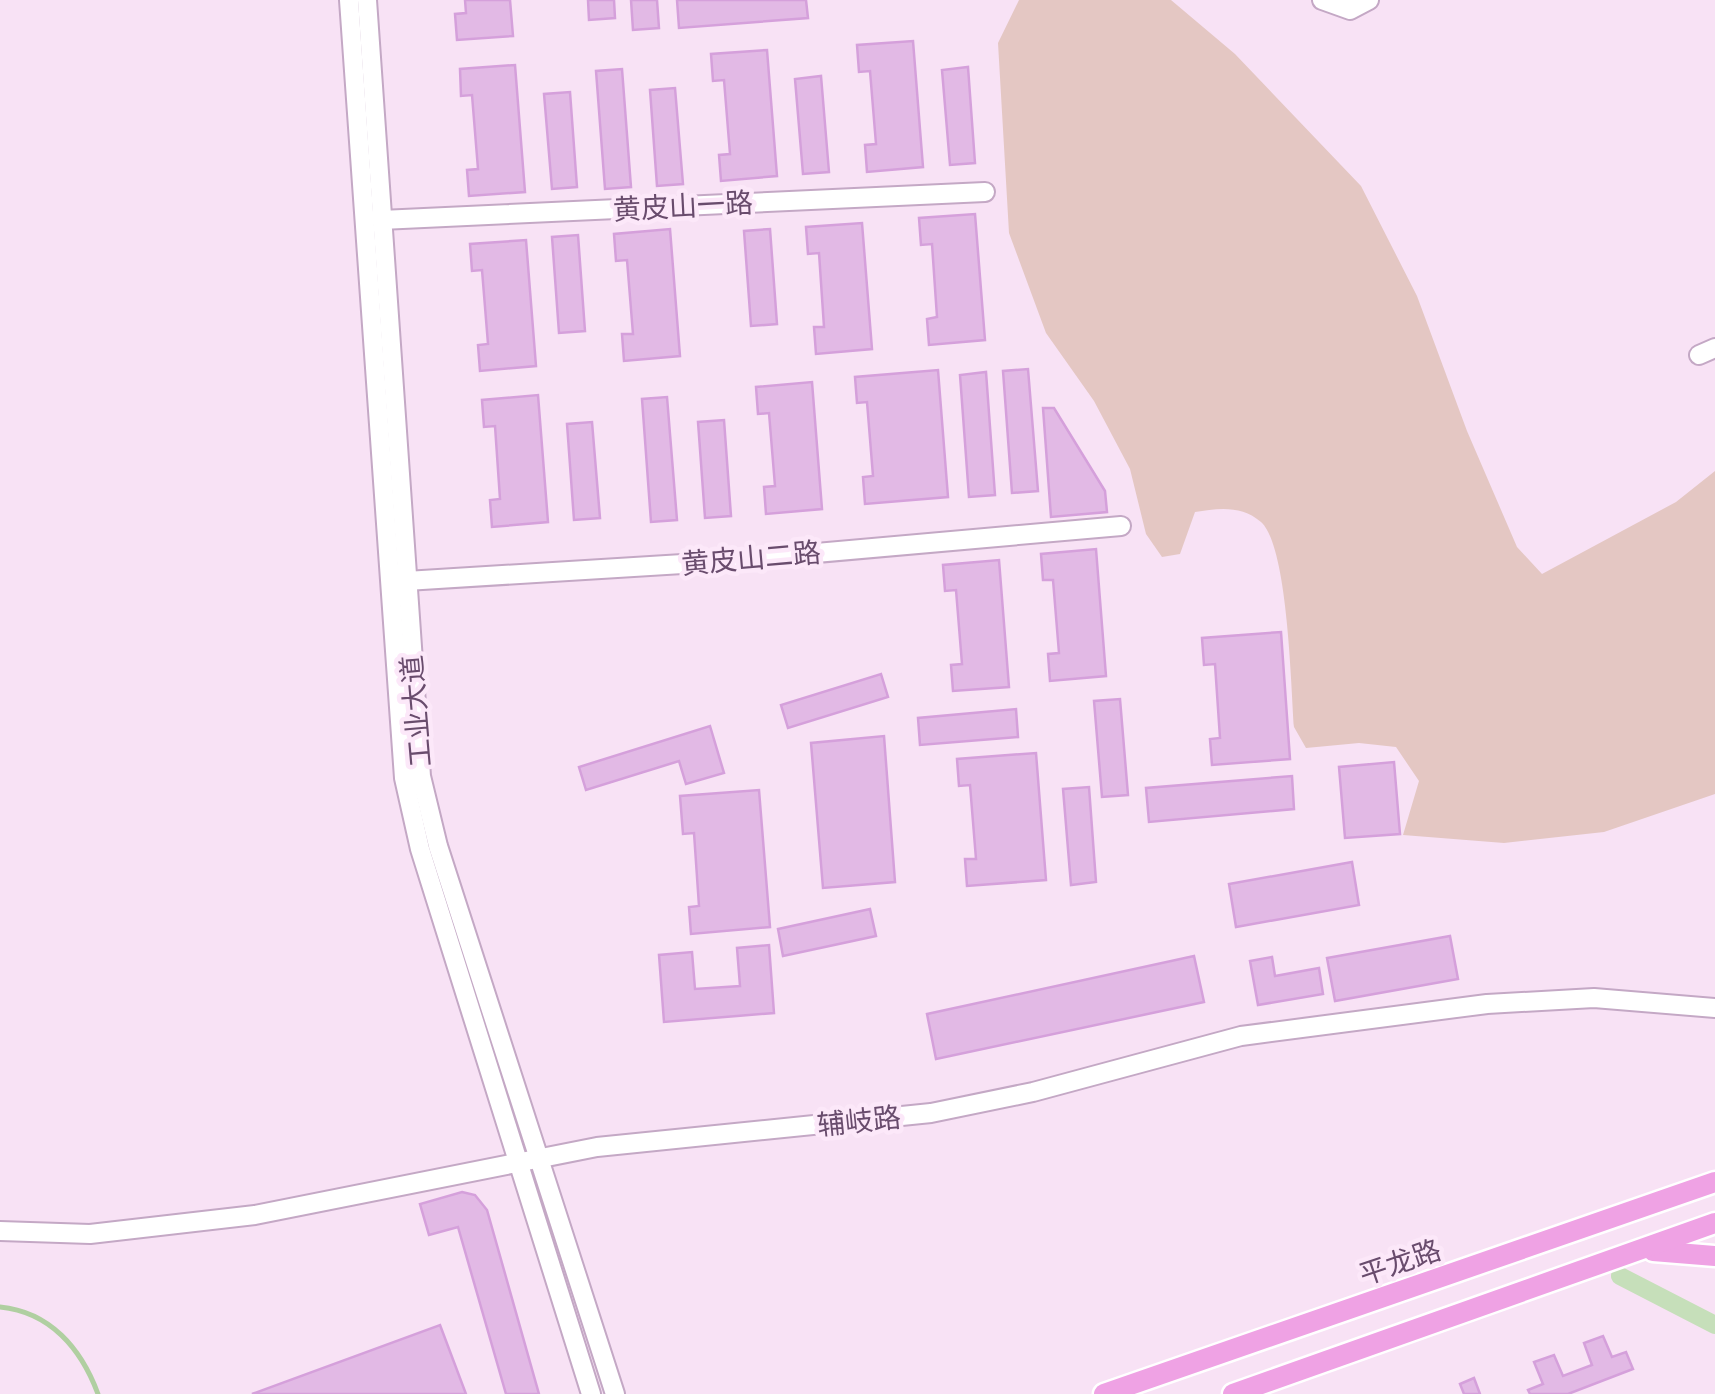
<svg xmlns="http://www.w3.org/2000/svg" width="1715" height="1394" viewBox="0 0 1715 1394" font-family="Overpass,'Noto Sans SC',sans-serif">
  <rect width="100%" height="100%" fill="#f8e2f5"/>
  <path fill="#e4c7c3" d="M1019 0H1171L1235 54 1361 186 1417 296 1467 431 1517 547 1542 574 1676 502 1715 471V794L1604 832 1504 843 1403 835 1419 781 1396 747 1359 743 1306 748 1294 727C1291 687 1288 546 1261 522 1242 505 1218 508 1195 512L1180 554 1162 557 1146 534 1130 469 1094 401 1046 333 1009 233 998 43Z"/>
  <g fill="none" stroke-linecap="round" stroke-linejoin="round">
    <path stroke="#b0cfa1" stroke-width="5" d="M0 1307C50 1312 81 1348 98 1394"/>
    <path stroke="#c6dfba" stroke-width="18" d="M1620 1276 1715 1325"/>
  </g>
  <g fill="#e2b9e5" stroke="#d5a0db" stroke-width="2.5">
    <path d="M465 0H510L513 36 457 40 455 14 466 13Z"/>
    <path d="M588 0H614L615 18 589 20Z"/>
    <path d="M631 0H657L659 28 633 30Z"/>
    <path d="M677 0H806L808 18 679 28Z"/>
    <path d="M913 41 923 167 867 172 865 145 876 144 870 71 859 72 857 45Z"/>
    <path d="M767 50 777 176 721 181 719 155 730 154 724 80 713 81 711 54Z"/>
    <path d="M515 65 525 192 469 196 467 170 478 169 472 95 461 96 460 69Z"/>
    <path d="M968 67 975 163 950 165 942 70Z"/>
    <path d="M622 69 631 187 605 189 596 71Z"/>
    <path d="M821 76 829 172 803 174 795 79Z"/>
    <path d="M675 88 683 184 657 186 650 90Z"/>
    <path d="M570 92 577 187 552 189 544 94Z"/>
    <path d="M975 214 985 340 929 345 927 319 937 317 932 244 921 245 919 218Z"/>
    <path d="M862 223 872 349 816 354 814 327H824L819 253 808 254 806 227Z"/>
    <path d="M670 229 680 356 624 361 622 334H633L627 260 616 261 614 234Z"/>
    <path d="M770 229 777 324 751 326 744 231Z"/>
    <path d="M578 235 585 331 559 333 552 237Z"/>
    <path d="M526 240 536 366 480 371 478 345 488 344 482 270 472 271 470 244Z"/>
    <path d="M1028 369 1038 491 1012 493 1003 371Z"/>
    <path d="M938 370 948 497 865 504 863 477 873 476 867 402 857 403 855 377Z"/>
    <path d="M986 372 995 495 969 497 960 375Z"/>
    <path d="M812 382 822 509 766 514 764 487 775 486 769 413 758 414 756 387Z"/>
    <path d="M538 395 548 522 492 527 490 500 500 499 495 426 484 427 482 400Z"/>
    <path d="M667 397 677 520 651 522 642 399Z"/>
    <path d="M1043 408H1054L1105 491 1107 512 1051 517Z"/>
    <path d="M724 420 731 516 705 518 698 422Z"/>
    <path d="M592 422 600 518 574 520 567 424Z"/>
    <path d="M1096 549 1106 676 1050 681 1048 654 1059 653 1053 580H1043L1041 554Z"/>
    <path d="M999 560 1009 687 953 691 951 665 962 664 956 590 945 591 943 565Z"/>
    <path d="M1281 632 1290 759 1212 765 1210 739 1220 738 1215 664 1204 665 1202 638Z"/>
    <path d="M881 674 888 697 788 728 781 705Z"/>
    <path d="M1120 699 1128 795 1102 797 1094 701Z"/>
    <path d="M1016 709 1018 737 920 745 918 718Z"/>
    <path d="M710 726 724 773 686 784 679 761 586 790 579 767Z"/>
    <path d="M884 736 895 882 823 888 811 743Z"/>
    <path d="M1036 753 1046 880 967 886 965 859H976L970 785 959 786 957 759Z"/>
    <path d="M1394 762 1400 834 1345 838 1339 767Z"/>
    <path d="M1292 776 1294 809 1149 822 1146 788Z"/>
    <path d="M1089 787 1096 882 1071 885 1063 789Z"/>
    <path d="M759 790 770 927 691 934 689 907 699 906 694 833 683 834 680 796Z"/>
    <path d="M1352 862 1359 905 1236 927 1229 884Z"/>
    <path d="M870 909 876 936 783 956 778 929Z"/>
    <path d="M1450 936 1458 979 1335 1001 1327 958Z"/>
    <path d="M769 945 774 1013 664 1022 659 955 692 952 695 989 740 986 737 948Z"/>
    <path d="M1194 956 1204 1002 936 1059 927 1014Z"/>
    <path d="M1272 957 1275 976 1319 968 1323 994 1258 1005 1250 961Z"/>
    <path d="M462 1192 475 1195 487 1210 539 1394H506L458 1227 429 1235 420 1204Z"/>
    <path d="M440 1325 466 1394H252Z"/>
    <path d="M1603 1336 1612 1357 1626 1352 1633 1369 1568 1394H1530L1528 1390 1543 1384 1534 1362 1554 1355 1563 1376 1592 1365 1584 1343Z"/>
    <path d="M1474 1378 1480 1394H1464L1460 1384Z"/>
  </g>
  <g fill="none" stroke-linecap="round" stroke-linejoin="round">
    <defs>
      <g id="minor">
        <path d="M349 0 404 778 420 849 591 1394"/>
        <path d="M367 0 421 776 438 846 615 1394"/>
        <path d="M1322 0 1350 10 1369 0"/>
        <path d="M381 220 985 192"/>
        <path d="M1699 355 1715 348"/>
        <path d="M399 588 406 581 715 562 1121 526"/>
        <path d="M0 1231 90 1234 255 1215 597 1147 931 1113 1033 1092 1241 1036 1487 1004 1594 998 1715 1008"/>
      </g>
      <g id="major">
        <path d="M1653 1251 1715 1256"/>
        <path d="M1104 1394 1715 1182"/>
        <path d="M1233 1394 1715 1223"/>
      </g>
    </defs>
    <use href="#minor" stroke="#c4a8c5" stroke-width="22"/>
    <use href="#major" stroke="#fff" stroke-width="25"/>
    <use href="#minor" stroke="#fff" stroke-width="18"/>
    <use href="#major" stroke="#efa2e4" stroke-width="20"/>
  </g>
  <g text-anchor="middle" stroke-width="9" stroke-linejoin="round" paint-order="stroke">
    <g font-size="28" fill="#694c6d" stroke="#fce8f9">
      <text transform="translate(683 206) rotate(-3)" y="10">黄皮山一路</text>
      <text transform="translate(751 558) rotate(-5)" y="10">黄皮山二路</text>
      <text transform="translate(416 711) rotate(-95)" y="10">工业大道</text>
      <text transform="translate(859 1121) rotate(-6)" y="10">辅岐路</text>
      <text transform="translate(1400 1262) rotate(-19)" y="10">平龙路</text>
    </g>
  </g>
</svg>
